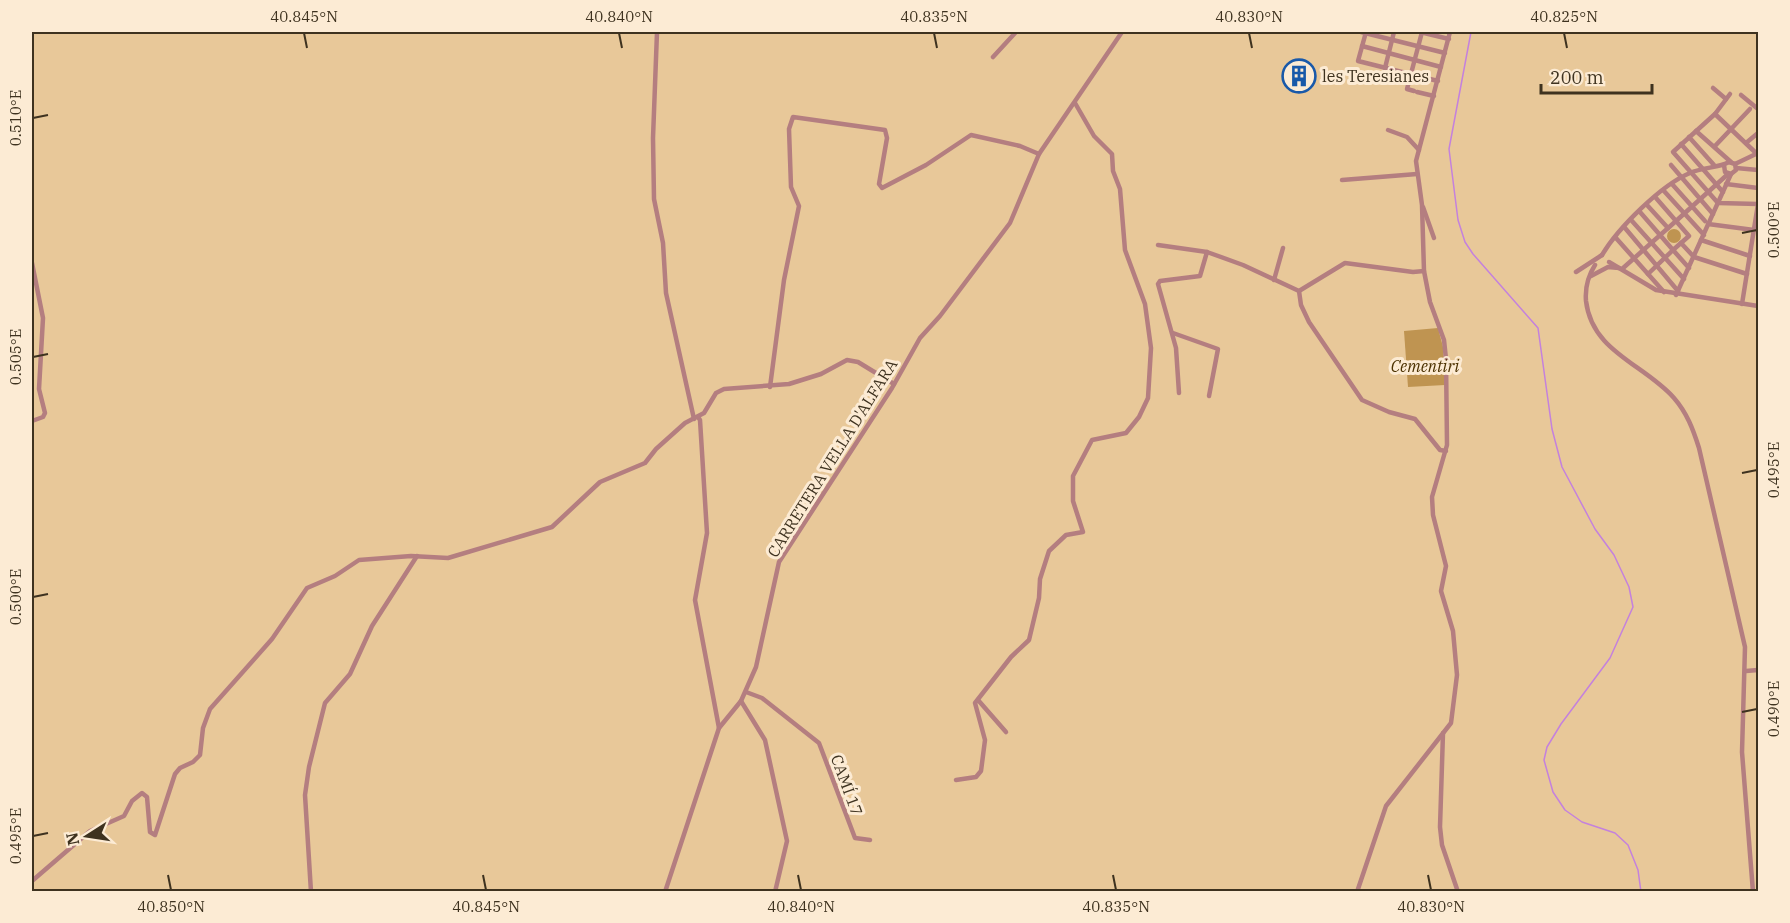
<svg xmlns="http://www.w3.org/2000/svg" width="1790" height="923" viewBox="0 0 1790 923" font-family="'IBM Plex Serif',serif">
  <rect width="100%" height="100%" fill="#e8c899"/>
  <g fill="#bf9451">
    <circle cx="1674" cy="236" r="7"/>
    <path d="M1438 328 1443 347 1445 385 1408 387 1404 331Z"/>
  </g>
  <g fill="none" stroke-linecap="round" stroke-linejoin="round">
    <path stroke="#c481dd" stroke-width="1.5" d="M1471 32 1449 149 1458 220 1465 242 1473 254 1538 328 1552 429 1562 467 1595 529 1614 555 1629 587 1633 607 1610 658 1561 724 1547 747 1544 760 1553 792 1565 810 1582 822 1615 833 1628 845 1638 870 1641 892"/>
    <g stroke="#b47e80" stroke-width="4.5">
      <path d="M657 32 653 138 654 199 663 243 666 293 694 419"/>
      <path d="M1361 32 1445 53"/>
      <path d="M1366 32 1358 61 1438 81"/>
      <path d="M1420 32 1449 39"/>
      <path d="M1362 46 1441 67"/>
      <path d="M993 57 1016 32"/>
      <path d="M1385 68 1394 32"/>
      <path d="M1713 88 1726 99"/>
      <path d="M1414 91 1407 89 1422 32"/>
      <path d="M1417 92 1434 96"/>
      <path d="M1730 94 1715 114 1673 152 1718 203 1758 204"/>
      <path d="M1741 95 1758 109"/>
      <path d="M1715 114 1757 154"/>
      <path d="M1388 130 1407 137 1419 150"/>
      <path d="M1696 131 1731 162"/>
      <path d="M1689 137 1714 165"/>
      <path d="M1746 143 1758 133"/>
      <path d="M1681 144 1723 192"/>
      <path d="M1715 146 1750 109"/>
      <path d="M1735 164 1758 153"/>
      <path d="M1671 165 1713 214"/>
      <path d="M1724 165 1725 172 1731 174 1736 170 1735 164"/>
      <path d="M1736 168 1758 170"/>
      <path d="M1342 180 1417 174"/>
      <path d="M1672 184 1705 221"/>
      <path d="M1726 184 1758 188"/>
      <path d="M1664 191 1704 235"/>
      <path d="M1656 198 1676 221 1728 174"/>
      <path d="M1647 205 1668 228"/>
      <path d="M1423 207 1434 238"/>
      <path d="M1632 221 1684 279"/>
      <path d="M1708 224 1754 230"/>
      <path d="M1625 228 1678 291"/>
      <path d="M1616 238 1664 292"/>
      <path d="M1701 240 1750 256"/>
      <path d="M1681 243 1694 257 1747 274"/>
      <path d="M1158 245 1207 252 1243 265 1299 291 1345 263 1413 272 1424 271"/>
      <path d="M1602 255C1618 228 1661 185 1690 173 1703 167 1719 168 1729 162L1735 164"/>
      <path d="M1609 262 1656 290 1758 306"/>
      <path d="M32 263 43 318 39 389 45 413 43 417 32 421"/>
      <path d="M1595 265C1588 276 1585 289 1586 301 1592 352 1644 364 1674 398 1687 413 1693 429 1699 448L1745 647 1742 752 1753 892"/>
      <path d="M1622 269C1640 253 1658 237 1676 221L1689 236 1673 250 1640 212"/>
      <path d="M1576 272 1602 255"/>
      <path d="M1648 274 1673 250 1689 268"/>
      <path d="M1591 276 1608 267 1619 268"/>
      <path d="M1274 280 1283 248"/>
      <path d="M1299 291 1301 305 1309 322 1362 400 1389 412 1415 419 1440 450 1446 451"/>
      <path d="M1676 295 1731 174"/>
      <path d="M1742 304 1758 204"/>
      <path d="M1173 333 1218 349 1209 396"/>
      <path d="M770 387 784 280 799 206 791 187 789 129 793 117 885 130 887 138 879 184 882 188 926 165 971 135 1020 146 1039 154"/>
      <path d="M1179 393 1176 348 1158 284 1160 281 1200 276 1207 252"/>
      <path d="M698 417 700 420 707 533 695 600 719 728"/>
      <path d="M1746 671 1758 670"/>
      <path d="M746 692 762 698 819 743 855 838 870 840"/>
      <path d="M978 700 1006 732"/>
      <path d="M741 701 765 740 787 841 775 892"/>
      <path d="M1443 733 1440 827 1442 845 1458 892"/>
      <path d="M956 780 976 777 981 771 985 740 975 703 1011 657 1029 640 1039 598 1040 579 1049 551 1066 535 1083 532 1073 501V476L1092 440 1126 433 1139 417 1148 398 1151 348 1145 304 1125 250 1120 189 1113 171 1112 154 1094 136 1075 103"/>
      <path d="M32 881 90 831 124 816 132 801 142 793 147 797 150 832 155 835 175 774 180 768 193 762 200 755 203 728 210 709 272 639 307 588 335 576 359 560 411 556 448 558 552 527 600 482 645 463 656 449 685 423 704 413 716 393 724 389 789 384 821 374 847 360 858 362 894 384"/>
      <path d="M311 892 305 795 309 767 325 703 350 674 372 626 417 556"/>
      <path d="M665 892 719 728 741 701 756 667 779 562 892 388 920 338 940 316 1010 223 1039 154 1122 32"/>
      <path d="M1357 892 1386 806 1451 723 1457 675 1453 631 1441 591 1446 566 1433 515 1432 497 1447 445 1446 359 1444 340 1430 302 1424 271 1422 205 1416 161 1450 32"/>
    </g>
  </g>
  <path fill="none" stroke="#3e321f" stroke-width="2" d="M304 33 307 48M619 33 622 48M934 33 937 48M1249 33 1252 48M1564 33 1567 48M33 118 48 115M1742 233 1757 230M33 357 48 354M1742 473 1757 470M33 597 48 594M1742 712 1757 709M33 836 48 833M168 875 171 890M483 875 486 890M798 875 801 890M1113 875 1116 890M1428 875 1431 890"/>
  <defs>
    <symbol id="building-ring" viewBox="-11 -11 22 22"><circle r="9.5" fill="#fcebd4" stroke="#1959a9" stroke-width="1.5"/><path d="M-4-6H4V6H1V3H-1V6H-4ZM-2.5-4.3h1.7v1.8h-1.7ZM.8-4.3h1.7v1.8H.8ZM-2.5-1h1.7V.8h-1.7ZM.8-1h1.7V.8H.8Z" fill="#1959a9"/></symbol>
  </defs>
  <g fill-rule="evenodd">
    <use href="#building-ring" x="1280" y="57" width="38" height="38"/>
  </g>
  <g text-anchor="middle" stroke-width="6" stroke-linejoin="round" paint-order="stroke">
    <g font-size="16" fill="#3e321f" stroke="#fcebd4" text-anchor="start">
      <text x="1322" y="82">les Teresianes</text>
    </g>
    <g font-size="16" font-style="italic" fill="#4b3100" stroke="#fcebd4">
      <text x="1425" y="372">Cementiri</text>
    </g>
    <g font-size="16" fill="#3e321f" stroke="#fcebd4">
      <text transform="translate(832 458) rotate(-58)" y="6">CARRETERA VELLA D'ALFARA</text>
      <text transform="translate(847 785) rotate(70)" y="6">CAMÍ 17</text>
    </g>
  </g>
  <rect width="1790" height="923" fill="none" stroke="#fcebd4" stroke-width="66"/>
  <g transform="translate(87 836) rotate(258)" stroke="#fcebd4" stroke-width="4.5" paint-order="stroke">
  <path d="M0-4.5L10 22L0 15L-10 22Z" fill="#3e321f"/>
  <text y="-9" font-size="16" font-weight="bold" text-anchor="middle" fill="#3e321f">N</text>
  </g>
  <path d="M1541 84v9h111v-9" fill="none" stroke="#3e321f" stroke-width="3"/>
  <text x="1550" y="84" font-size="18" fill="#3e321f" stroke="#fcebd4" stroke-width="4.5" paint-order="stroke">200 m</text>
  <rect x="33" y="33" width="1724" height="857" fill="none" stroke="#3e321f" stroke-width="2"/>
  <g font-size="15" text-anchor="middle" fill="#3e321f">
    <text x="304" y="22">40.845°N</text>
    <text x="619" y="22">40.840°N</text>
    <text x="934" y="22">40.835°N</text>
    <text x="1249" y="22">40.830°N</text>
    <text x="1564" y="22">40.825°N</text>
    <text transform="translate(16 118) rotate(-90)" y="5">0.510°E</text>
    <text transform="translate(1774 230) rotate(-90)" y="5">0.500°E</text>
    <text transform="translate(16 357) rotate(-90)" y="5">0.505°E</text>
    <text transform="translate(1774 470) rotate(-90)" y="5">0.495°E</text>
    <text transform="translate(16 597) rotate(-90)" y="5">0.500°E</text>
    <text transform="translate(1774 709) rotate(-90)" y="5">0.490°E</text>
    <text transform="translate(16 836) rotate(-90)" y="5">0.495°E</text>
    <text x="171" y="912">40.850°N</text>
    <text x="486" y="912">40.845°N</text>
    <text x="801" y="912">40.840°N</text>
    <text x="1116" y="912">40.835°N</text>
    <text x="1431" y="912">40.830°N</text>
  </g>
</svg>
